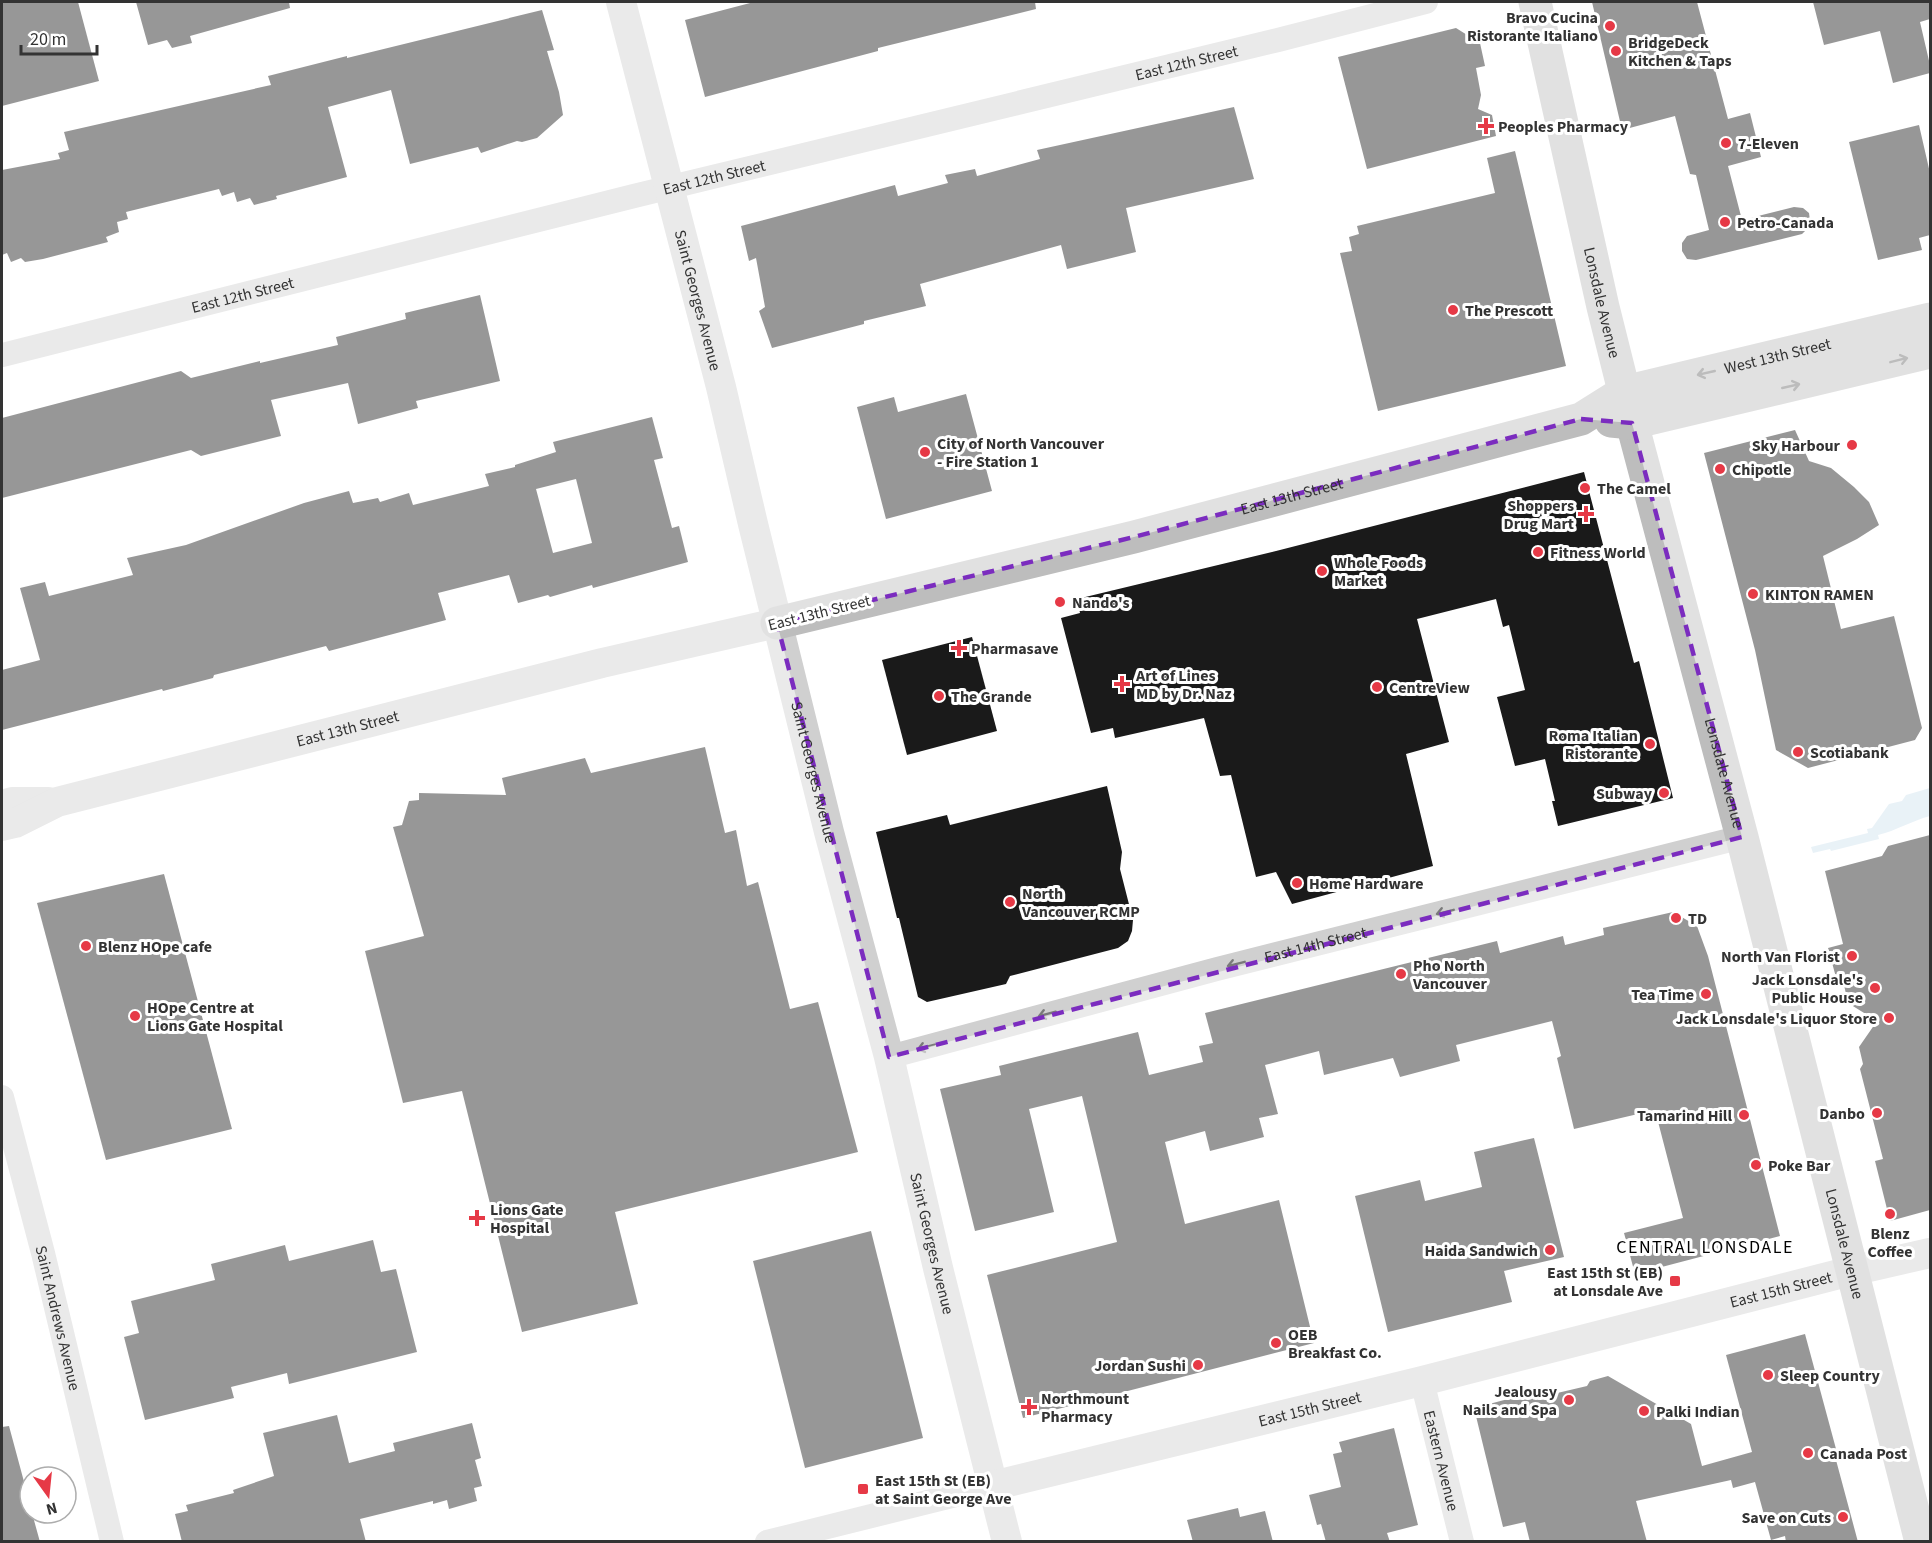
<svg xmlns="http://www.w3.org/2000/svg" width="1932" height="1543" viewBox="0 0 1932 1543" font-family="'Source Sans 3',sans-serif">
  <rect width="100%" height="100%" fill="#fff"/>
  <path fill="#cfe2ee" d="M1930 788V816C1911 821 1898 830 1878 835L1879 839 1831 851 1830 849 1813 853 1811 847 1868 833 1867 829 1872 828 1889 804 1902 801 1906 795Z"/>
  <g fill="#1a1a1a" fill-rule="evenodd">
    <path d="M2 2H78L99 81 2 106Z"/>
    <path d="M136 2H289L290 8 190 36 192 43 172 48 167 40 148 45Z"/>
    <path d="M754 2H1035L1036 9 878 48V51L705 97 685 20Z"/>
    <path d="M1592 2H1697L1728 119 1750 113 1761 157 1728 166 1742 220 1794 207 1803 208 1809 213 1810 221 1808 228 1802 234 1696 260 1687 259 1682 251V243L1687 236 1709 230 1696 175 1690 174 1675 116 1622 130Z"/>
    <path d="M1813 2H1930V19L1920 22 1930 65V73L1893 83 1880 31 1824 45Z"/>
    <path d="M542 10 554 50 547 51 559 92 563 115 537 138 522 142 517 141 481 153 478 147 410 164 391 90 328 107 347 177 276 196 277 199 254 205 250 198 237 202 234 192 222 196 219 189 126 212 128 219 117 222 119 232 106 237 108 242 43 259 25 262 21 258 11 262 7 253 2 255V170L60 159 58 153 69 150 64 132 271 85 268 76 347 56V58Z"/>
    <path d="M1456 28 1480 43 1485 66 1476 68 1481 95 1478 109 1492 115 1496 136 1367 169 1338 57Z"/>
    <path d="M1234 107 1254 179 1126 208 1136 252 1067 269 1061 245 920 284 926 306 864 321V324L772 348 759 311 765 307 756 258 749 261 741 226 895 185 898 196 948 183 945 175 975 169 977 176 1040 159 1037 150Z"/>
    <path d="M1919 125 1930 173V235L1919 238 1922 250 1878 260 1849 142Z"/>
    <path d="M1515 151 1566 366 1378 411 1340 253 1352 251 1349 237 1359 234 1357 226 1495 193 1487 158Z"/>
    <path d="M480 295 500 381 416 401 418 408 358 424 348 383 271 400 281 436 201 456 191 450 2 498V418L181 371 191 378 260 361V363L338 345 336 337 406 319 405 313Z"/>
    <path d="M966 394 992 491 886 519 857 407 894 397 898 412Z"/>
    <path d="M652 417 663 458 654 460 672 528 679 526 688 562 593 588 592 585 550 597 548 595 518 603 509 575 438 593 446 620 329 651 326 646 214 675 213 678 163 691 162 689 2 730V670L40 660 20 588 45 582 49 596 133 575 127 558 186 545 304 503 349 491 353 503 378 498 380 502 409 493 413 505 489 486 485 474 515 467V465L556 452 553 442ZM576 479 592 543 553 553 536 489Z"/>
    <path d="M1795 430 1809 461 1831 468 1854 487 1869 502 1879 525 1857 539 1823 556 1841 629 1894 616 1922 728 1915 740 1808 768 1776 750 1755 650 1704 453Z"/>
    <path d="M1584 472 1634 663 1639 661 1673 798 1558 826 1552 801H1555L1545 759 1515 766 1497 697 1525 690 1509 625 1503 627 1496 599 1417 619 1449 742 1406 754 1433 866 1292 904 1276 872 1256 877 1231 775 1220 776 1204 718 1115 738 1113 728 1091 733 1061 618 1080 613 1077 599 1280 550Z"/>
    <path d="M972 637 997 731 907 755 882 660Z"/>
    <path d="M705 747 725 833 736 830 747 886 758 882 790 1009 818 1002 858 1152 615 1212 638 1304 522 1332 462 1091 403 1103 365 951 424 936 393 827 402 825 409 801 419 800V793L506 795 502 778 585 758 591 773Z"/>
    <path d="M1107 786 1122 852 1120 869 1133 920 1132 931 1128 941 1118 948 1010 976 1006 984 927 1002 918 997 899 918H897L876 832 947 815 950 825Z"/>
    <path d="M1930 835V1210L1890 1221 1875 1161 1883 1159 1860 1069 1863 1064 1859 1047 1877 1021 1848 1003 1844 985 1837 981 1828 948 1843 944 1825 871 1882 856 1888 846Z"/>
    <path d="M164 874 232 1129 106 1160 37 903Z"/>
    <path d="M1673 912 1697 926 1708 956 1780 1236 1635 1274 1624 1233 1683 1218 1655 1110 1574 1129 1557 1058 1561 1056 1552 1021 1456 1045 1460 1061 1400 1077 1393 1058 1324 1075 1319 1051 1265 1065 1278 1114 1259 1118 1264 1137 1210 1151 1205 1131 1165 1142 1185 1224 1279 1200 1314 1343 1023 1418 987 1275 1117 1242 1082 1096 1029 1109 1054 1212 975 1231 940 1089 1001 1075 999 1066 1138 1032 1149 1075 1203 1062 1199 1046 1213 1043 1205 1013 1497 941 1500 953 1563 936 1565 945 1604 935 1603 928Z"/>
    <path d="M1534 1138 1564 1257 1504 1271 1512 1302 1388 1332 1355 1196 1420 1180 1425 1201 1482 1187 1474 1152Z"/>
    <path d="M871 1231 923 1438 805 1468 753 1261Z"/>
    <path d="M373 1240 381 1272 396 1269 417 1352 289 1384 287 1373 231 1387 234 1398 145 1420 124 1337 139 1333 131 1301 215 1280 211 1264 285 1245 289 1261Z"/>
    <path d="M1805 1334 1839 1460H1836L1858 1542H1786L1785 1536 1771 1540 1755 1482 1733 1488 1731 1480 1636 1501 1647 1542H1530L1525 1522 1503 1527 1474 1408 1535 1392 1536 1398 1587 1386 1590 1381 1608 1376 1691 1424 1702 1466 1752 1452 1726 1355Z"/>
    <path d="M337 1415 349 1463 395 1451 393 1443 472 1423 481 1458 475 1460 482 1486 474 1488 477 1501 449 1509 447 1500 433 1504V1501L360 1519 366 1542H182L175 1514 188 1511 186 1505 234 1493 233 1490 274 1476 263 1433Z"/>
    <path d="M9 1426 30 1504V1513H32L40 1542H2V1427Z"/>
    <path d="M1394 1428 1418 1525 1387 1533 1390 1542H1326L1321 1524 1317 1525 1309 1495 1341 1487 1333 1454 1342 1452 1339 1442Z"/>
    <path d="M1238 1508 1240 1517 1265 1511 1273 1542H1193L1187 1520Z"/>
  </g>
  <g fill="none" stroke-linecap="round" stroke-linejoin="round">
    <g stroke="#d0d0d0" stroke-width="24">
      <path id="s1" d="M2 355 634 196 1278 40 1426 2"/>
      <path id="s2" d="M889 1057 1217 969 1742 837"/>
      <path id="s3" d="M2 1097 43 1253 112 1542"/>
      <path id="s4" d="M1422 1381 1462 1542"/>
      <path d="M767 1542 992 1486"/>
    </g>
    <g stroke="#d0d0d0" stroke-width="30">
      <path id="s5" d="M621 2 721 387 753 524 829 832 889 1057 938 1268 1007 1542"/>
      <path d="M2 805 12 802H48"/>
      <path id="s6" d="M2 826 15 823 57 802 602 663 777 623"/>
      <path id="s7" d="M992 1486 1422 1381 1851 1271 1930 1253"/>
    </g>
    <g stroke="#bdbdbd" stroke-width="33">
      <path id="s8" d="M1535 2 1603 307 1632 423 1742 837 1921 1542"/>
      <path d="M1611 421 1632 423 1930 352"/>
      <path id="s9" d="M777 623 1134 537 1581 419 1624 392 1930 319"/>
    </g>
  </g>
  <defs><path id="oneway-shaft" d="M-6 0H5M1.5-3L5.5 0L1.5 3" fill="none" stroke-width="1.6" stroke-linecap="round" stroke-linejoin="round" transform="scale(1.5)"/></defs>
  <g stroke="#6a6a6a">
    <use href="#oneway-shaft" transform="translate(1899 360) rotate(-14)"/>
    <use href="#oneway-shaft" transform="translate(1706 373) rotate(167)"/>
    <use href="#oneway-shaft" transform="translate(1791 386) rotate(-13)"/>
  </g>
  <g stroke="#7a7a7a">
    <use href="#oneway-shaft" transform="translate(1445 912) rotate(166)"/>
    <use href="#oneway-shaft" transform="translate(1236 964) rotate(166)"/>
    <use href="#oneway-shaft" transform="translate(1047 1014) rotate(165)"/>
    <use href="#oneway-shaft" transform="translate(926 1047) rotate(165)"/>
  </g>
  <path d="M0 0H1932V1543H0ZM1581 419 1632 423 1742 837 889 1057 777 623 1134 537Z" fill="#fff" fill-opacity=".55" fill-rule="evenodd"/>
  <path fill="none" stroke="#7b2cbf" stroke-width="4.5" stroke-dasharray="12 8" stroke-linejoin="round" d="M1581 419 1632 423 1742 837 889 1057 777 623 1134 537Z"/>
  <g fill="#e63946" stroke="#fff" stroke-width="2">
    <circle cx="1610" cy="26" r="6"/>
    <circle cx="1616" cy="51" r="6"/>
    <path d="M1483 117h6v6h6v6h-6v6h-6v-6h-6v-6h6z"/>
    <circle cx="1726" cy="143" r="6"/>
    <circle cx="1725" cy="222" r="6"/>
    <circle cx="1453" cy="310" r="6"/>
    <circle cx="1852" cy="445" r="6"/>
    <circle cx="925" cy="452" r="6"/>
    <circle cx="1720" cy="469" r="6"/>
    <circle cx="1585" cy="488" r="6"/>
    <path d="M1583 505h6v6h6v6h-6v6h-6v-6h-6v-6h6z"/>
    <circle cx="1538" cy="552" r="6"/>
    <circle cx="1322" cy="571" r="6"/>
    <circle cx="1753" cy="594" r="6"/>
    <circle cx="1060" cy="602" r="6"/>
    <path d="M956 639h6v6h6v6h-6v6h-6v-6h-6v-6h6z"/>
    <path d="M1119 675h6v6h6v6h-6v6h-6v-6h-6v-6h6z"/>
    <circle cx="1377" cy="687" r="6"/>
    <circle cx="939" cy="696" r="6"/>
    <circle cx="1650" cy="744" r="6"/>
    <circle cx="1798" cy="752" r="6"/>
    <circle cx="1664" cy="793" r="6"/>
    <circle cx="1297" cy="883" r="6"/>
    <circle cx="1010" cy="902" r="6"/>
    <circle cx="1676" cy="918" r="6"/>
    <circle cx="86" cy="946" r="6"/>
    <circle cx="1852" cy="956" r="6"/>
    <circle cx="1401" cy="974" r="6"/>
    <circle cx="1875" cy="988" r="6"/>
    <circle cx="1706" cy="994" r="6"/>
    <circle cx="135" cy="1016" r="6"/>
    <circle cx="1889" cy="1018" r="6"/>
    <circle cx="1877" cy="1113" r="6"/>
    <circle cx="1744" cy="1115" r="6"/>
    <circle cx="1756" cy="1165" r="6"/>
    <circle cx="1890" cy="1214" r="6"/>
    <path d="M474 1209h6v6h6v6h-6v6h-6v-6h-6v-6h6z"/>
    <circle cx="1550" cy="1250" r="6"/>
    <rect x="1669" y="1275" width="12" height="12" rx="3"/>
    <circle cx="1276" cy="1343" r="6"/>
    <circle cx="1198" cy="1365" r="6"/>
    <circle cx="1768" cy="1375" r="6"/>
    <circle cx="1569" cy="1400" r="6"/>
    <path d="M1026 1398h6v6h6v6h-6v6h-6v-6h-6v-6h6z"/>
    <circle cx="1644" cy="1411" r="6"/>
    <circle cx="1808" cy="1453" r="6"/>
    <rect x="857" y="1483" width="12" height="12" rx="3"/>
    <circle cx="1843" cy="1517" r="6"/>
  </g>
  <g text-anchor="middle" stroke-width="6" stroke-linejoin="round" paint-order="stroke">
    <g font-size="16" font-weight="bold" fill="#333" stroke="#fff" text-anchor="start">
      <text x="1598" y="23" text-anchor="end">Bravo Cucina<tspan x="1598" dy="18">Ristorante Italiano</tspan></text>
      <text x="1628" y="48">BridgeDeck<tspan x="1628" dy="18">Kitchen &amp; Taps</tspan></text>
      <text x="1498" y="132">Peoples Pharmacy</text>
      <text x="1738" y="149">7-Eleven</text>
      <text x="1737" y="228">Petro-Canada</text>
      <text x="1465" y="316">The Prescott</text>
      <text x="937" y="449">City of North Vancouver<tspan x="937" dy="18">- Fire Station 1</tspan></text>
      <text x="1840" y="451" text-anchor="end">Sky Harbour</text>
      <text x="1732" y="475">Chipotle</text>
      <text x="1597" y="494">The Camel</text>
      <text x="1574" y="511" text-anchor="end">Shoppers<tspan x="1574" dy="18">Drug Mart</tspan></text>
      <text x="1550" y="558">Fitness World</text>
      <text x="1334" y="568">Whole Foods<tspan x="1334" dy="18">Market</tspan></text>
      <text x="1765" y="600">KINTON RAMEN</text>
      <text x="1072" y="608">Nando's</text>
      <text x="971" y="654">Pharmasave</text>
      <text x="1136" y="681">Art of Lines<tspan x="1136" dy="18">MD by Dr. Naz</tspan></text>
      <text x="1389" y="693">CentreView</text>
      <text x="951" y="702">The Grande</text>
      <text x="1638" y="741" text-anchor="end">Roma Italian<tspan x="1638" dy="18">Ristorante</tspan></text>
      <text x="1810" y="758">Scotiabank</text>
      <text x="1652" y="799" text-anchor="end">Subway</text>
      <text x="1309" y="889">Home Hardware</text>
      <text x="1022" y="899">North<tspan x="1022" dy="18">Vancouver RCMP</tspan></text>
      <text x="1688" y="924">TD</text>
      <text x="98" y="952">Blenz HOpe cafe</text>
      <text x="1840" y="962" text-anchor="end">North Van Florist</text>
      <text x="1413" y="971">Pho North<tspan x="1413" dy="18">Vancouver</tspan></text>
      <text x="1863" y="985" text-anchor="end">Jack Lonsdale's<tspan x="1863" dy="18">Public House</tspan></text>
      <text x="1694" y="1000" text-anchor="end">Tea Time</text>
      <text x="147" y="1013">HOpe Centre at<tspan x="147" dy="18">Lions Gate Hospital</tspan></text>
      <text x="1877" y="1024" text-anchor="end">Jack Lonsdale's Liquor Store</text>
      <text x="1865" y="1119" text-anchor="end">Danbo</text>
      <text x="1732" y="1121" text-anchor="end">Tamarind Hill</text>
      <text x="1768" y="1171">Poke Bar</text>
      <text x="490" y="1215">Lions Gate<tspan x="490" dy="18">Hospital</tspan></text>
      <text x="1890" y="1239" text-anchor="middle">Blenz<tspan x="1890" dy="18">Coffee</tspan></text>
      <text x="1538" y="1256" text-anchor="end">Haida Sandwich</text>
      <text x="1663" y="1278" text-anchor="end">East 15th St (EB)<tspan x="1663" dy="18">at Lonsdale Ave</tspan></text>
      <text x="1288" y="1340">OEB<tspan x="1288" dy="18">Breakfast Co.</tspan></text>
      <text x="1186" y="1371" text-anchor="end">Jordan Sushi</text>
      <text x="1780" y="1381">Sleep Country</text>
      <text x="1557" y="1397" text-anchor="end">Jealousy<tspan x="1557" dy="18">Nails and Spa</tspan></text>
      <text x="1041" y="1404">Northmount<tspan x="1041" dy="18">Pharmacy</tspan></text>
      <text x="1656" y="1417">Palki Indian</text>
      <text x="1820" y="1459">Canada Post</text>
      <text x="875" y="1486">East 15th St (EB)<tspan x="875" dy="18">at Saint George Ave</tspan></text>
      <text x="1831" y="1523" text-anchor="end">Save on Cuts</text>
    </g>
    <g font-size="16" fill="#333" stroke="#fff">
      <text dy="6" stroke="none"><textPath href="#s1" startOffset="1220">East 12th Street</textPath></text>
      <text dy="6" stroke="none"><textPath href="#s1" startOffset="734">East 12th Street</textPath></text>
      <text dy="6" stroke="none"><textPath href="#s1" startOffset="248">East 12th Street</textPath></text>
      <text dy="6" stroke="none"><textPath href="#s5" startOffset="308">Saint Georges Avenue</textPath></text>
      <text dy="6" stroke="none"><textPath href="#s8" startOffset="308">Lonsdale Avenue</textPath></text>
      <text dy="6" stroke="none"><textPath href="#s9" startOffset="1038">West 13th Street</textPath></text>
      <text dy="6" stroke="none"><textPath href="#s9" startOffset="530">East 13th Street</textPath></text>
      <text transform="translate(819 612) rotate(-14)" y="6">East 13th Street</text>
      <text dy="6" stroke="none"><textPath href="#s6" startOffset="360">East 13th Street</textPath></text>
      <text dy="6" stroke="none"><textPath href="#s5" startOffset="794">Saint Georges Avenue</textPath></text>
      <text dy="6" stroke="none"><textPath href="#s8" startOffset="794">Lonsdale Avenue</textPath></text>
      <text dy="6" stroke="none"><textPath href="#s2" startOffset="441">East 14th Street</textPath></text>
      <text dy="6" stroke="none"><textPath href="#s5" startOffset="1280">Saint Georges Avenue</textPath></text>
      <text dy="6" stroke="none"><textPath href="#s8" startOffset="1280">Lonsdale Avenue</textPath></text>
      <text dy="6" stroke="none"><textPath href="#s7" startOffset="813">East 15th Street</textPath></text>
      <text dy="6" stroke="none"><textPath href="#s3" startOffset="228">Saint Andrews Avenue</textPath></text>
      <text dy="6" stroke="none"><textPath href="#s7" startOffset="327">East 15th Street</textPath></text>
      <text dy="6" stroke="none"><textPath href="#s4" startOffset="82">Eastern Avenue</textPath></text>
    </g>
    <g font-size="18" letter-spacing="1.5" fill="#000" stroke="#fff">
      <text x="1705" y="1253">CENTRAL LONSDALE</text>
    </g>
  </g>
  <rect width="1932" height="1543" fill="none" stroke="#333333" stroke-width="6"/>
  <g transform="translate(48 1495) rotate(165)"><circle r="28" fill="#ffffff" stroke="#adadad" stroke-width="1.5"/>
  <path d="M0-4.5L10 22L0 15L-10 22Z" fill="#e63946"/>
  <text y="-9" font-size="16" font-weight="bold" text-anchor="middle" fill="#333333">N</text>
  </g>
  <path d="M21 45v9h76v-9" fill="none" stroke="#333333" stroke-width="3"/>
  <text x="30" y="45" font-size="18" fill="#333333" stroke="#ffffff" stroke-width="4.5" paint-order="stroke">20 m</text>
</svg>
